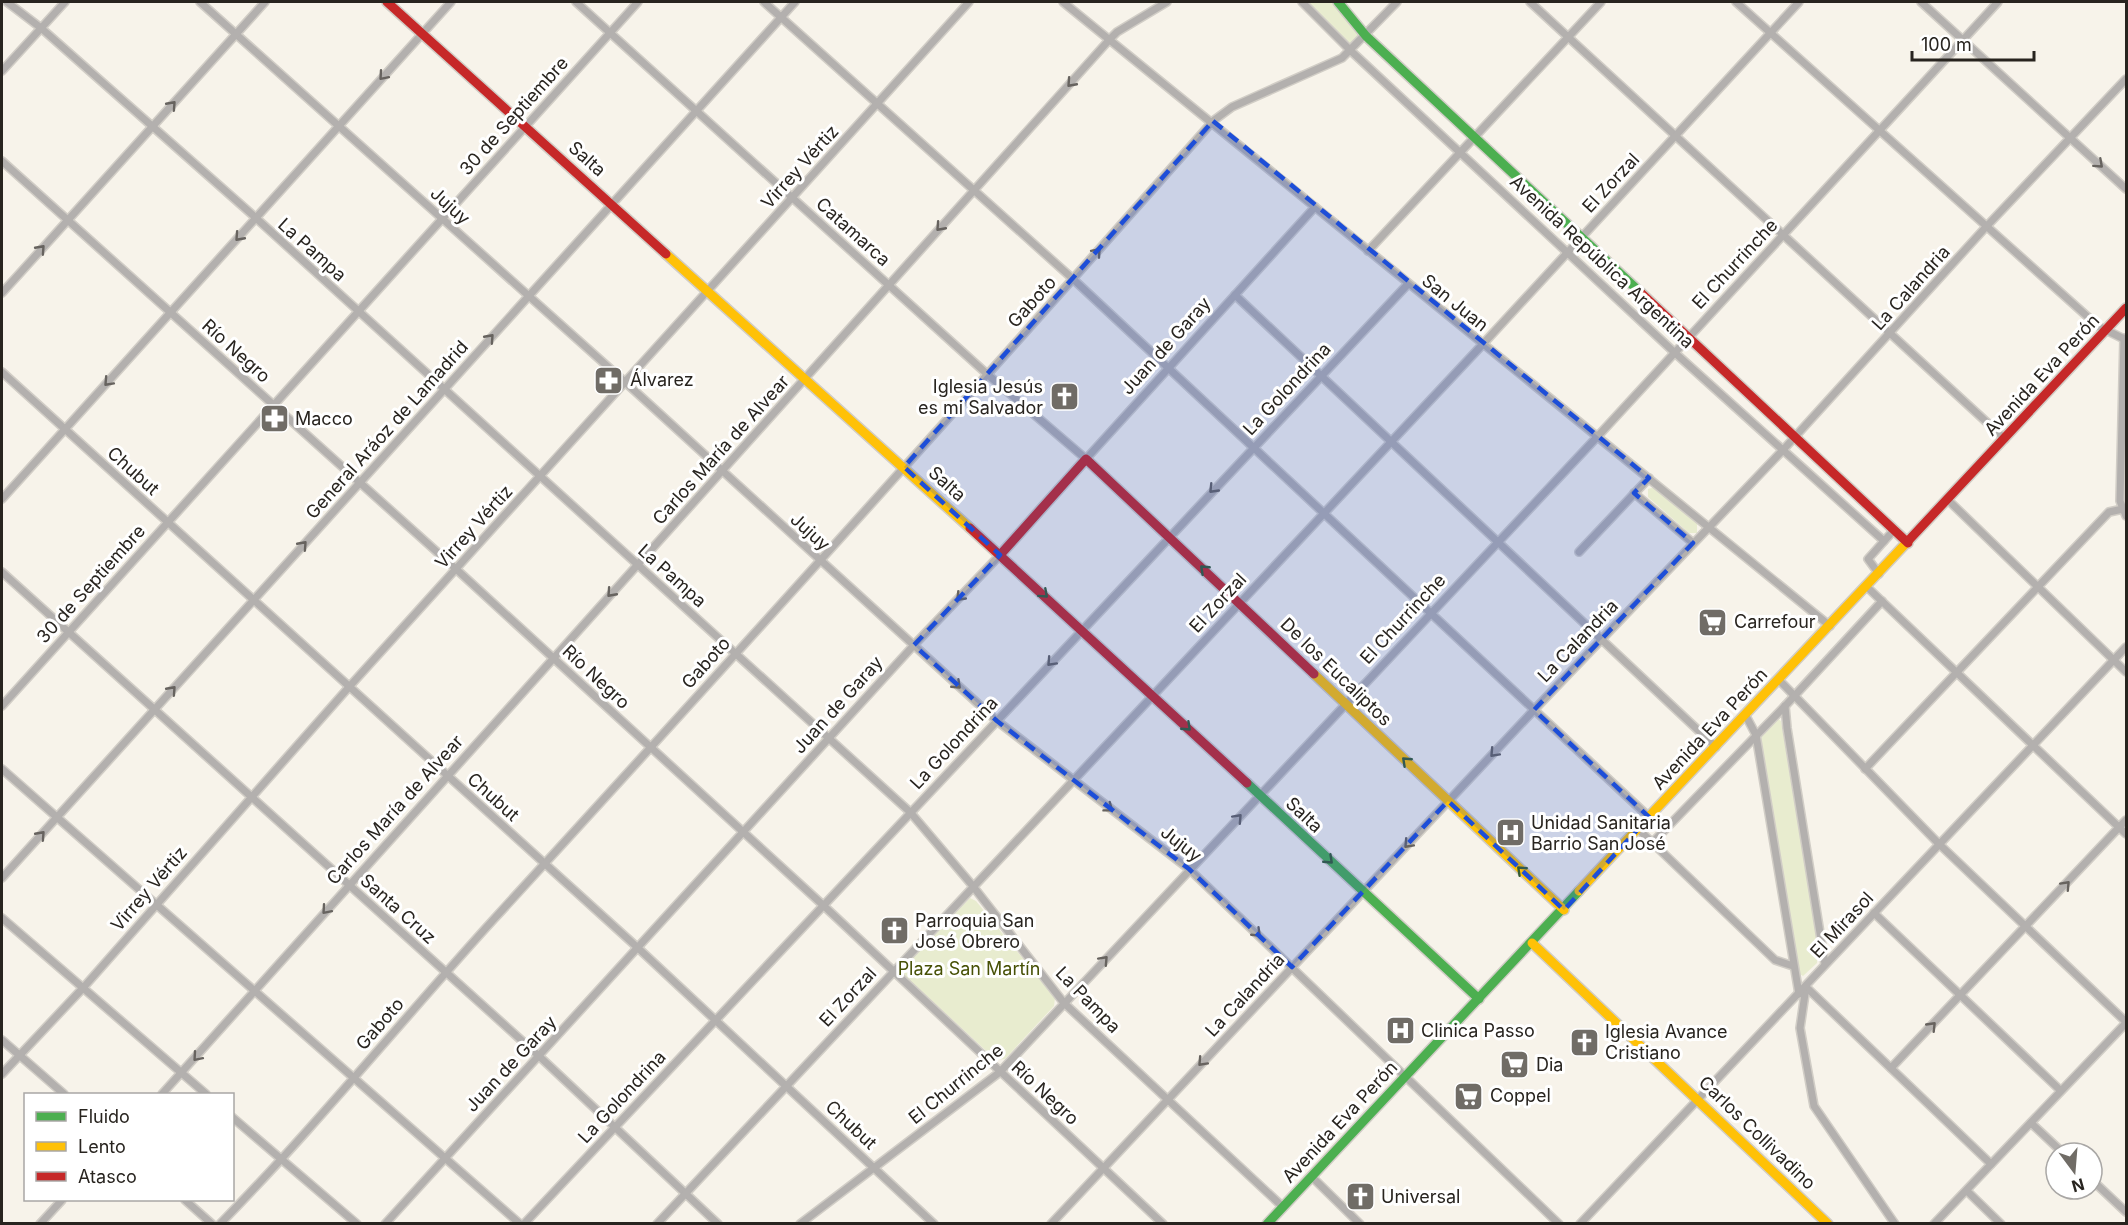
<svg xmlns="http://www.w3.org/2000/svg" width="2128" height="1225" viewBox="0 0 2128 1225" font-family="Inter,sans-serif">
  <rect width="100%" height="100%" fill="#f7f3ea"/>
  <g fill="#e8eccf">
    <path d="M1307 2H1334L1360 37 1350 47Z"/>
    <path d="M1655 487 1697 523V533H1689L1648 497V489Z"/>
    <path d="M1778 719 1781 721 1818 943 1817 963 1803 976 1798 973 1760 742 1762 736Z"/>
    <path d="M970 898 976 901 1055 998 1054 1006 1005 1059 996 1060 904 975 905 966Z"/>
  </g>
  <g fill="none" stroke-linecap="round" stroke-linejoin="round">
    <defs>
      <g id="street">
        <path d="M7 2 41 28 256 218 910 812 972 885 1064 1003 1283 1207"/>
        <path d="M200 2 625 382 997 721 1189 869 1559 1224"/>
        <path d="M576 2 987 374 1086 459 1315 207"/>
        <path d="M764 2 1073 279 1649 817"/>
        <path d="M1063 2 1830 626"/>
        <path d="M1302 2 1351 51 1674 352 1884 541"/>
        <path d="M1530 2 2005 439"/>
        <path d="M1736 2 2098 326 2126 340"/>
        <path d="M1921 2 2126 189"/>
        <path d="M2 71 65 2"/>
        <path d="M2 161 456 569 824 906 1163 1224"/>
        <path d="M1368 251 1601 2"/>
        <path d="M2 293 265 2"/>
        <path d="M1235 295 1716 747"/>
        <path d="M2124 338 2120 501 2126 516"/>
        <path d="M2 372 638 948 934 1224"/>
        <path d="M1634 493 1693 543"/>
        <path d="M2 499 451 2"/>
        <path d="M1948 500 2126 672"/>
        <path d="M1579 552 1649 478"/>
        <path d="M2 572 540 1057 718 1224"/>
        <path d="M1879 574 1868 559 1894 530"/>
        <path d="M1867 587 2126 834"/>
        <path d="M1779 680 1939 844 2126 1022"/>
        <path d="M2 706 638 2"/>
        <path d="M1785 706 1787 728 1825 964"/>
        <path d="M1746 716 1756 735 1799 994"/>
        <path d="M2 769 520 1224"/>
        <path d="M1865 769 2109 512 2123 509"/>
        <path d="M1638 829 1775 960 1793 966"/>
        <path d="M1653 842 1785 706 1882 601"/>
        <path d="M2 878 795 2"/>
        <path d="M1874 913 2060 1090"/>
        <path d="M2 918 206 1094"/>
        <path d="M1806 987 1800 1028 1814 1106 1895 1224"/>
        <path d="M1806 987 1991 1164"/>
        <path d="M2 1040 64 1094"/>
        <path d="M1891 1068 2126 820"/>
        <path d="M2 1074 83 988 349 687 969 2"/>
        <path d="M162 1094 1110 39 1117 32 1167 2"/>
        <path d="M232 1117 357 1224"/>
        <path d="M2031 1123 2063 1153"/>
        <path d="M1312 1177 1360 1224"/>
        <path d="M2092 1180 2126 1212"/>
        <path d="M1967 1191 2001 1224"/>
        <path d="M185 1200 212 1224"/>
        <path d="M40 1224 62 1200"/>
        <path d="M220 1224C316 1126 402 1020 494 919 736 655 976 389 1213 121L1232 107 1342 58 1397 2"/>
        <path d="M385 1224 914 645 1000 555"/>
        <path d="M524 1224 1408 284"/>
        <path d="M657 1224 1483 344 1799 2"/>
        <path d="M800 1224 1000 1072 1598 436 1998 2"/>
        <path d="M1051 1224 1534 710 1783 450 1985 228 2126 79"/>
        <path d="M1580 1224 2126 647"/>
        <path d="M1934 1224 2126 1023"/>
      </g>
      <g id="fast">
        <path d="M1338 2 1366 36 1641 293"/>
        <path d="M1247 783 1479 999"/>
        <path d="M1267 1224 1579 891"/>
      </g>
      <g id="slow">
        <path d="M666 254 970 528"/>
        <path d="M1314 674 1564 910"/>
        <path d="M1579 891 1909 540"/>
        <path d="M1532 943 1828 1224"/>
      </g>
      <g id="jam">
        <path d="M387 2 666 254"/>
        <path d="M1641 293 1908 543"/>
        <path d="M970 528 1247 783"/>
        <path d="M1909 540 2126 308"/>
        <path d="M1000 555 1086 459 1314 674"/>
      </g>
    </defs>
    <use href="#street" stroke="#d1cdc6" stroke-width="10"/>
    <use href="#fast" stroke="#d1cdc6" stroke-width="12"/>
    <use href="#slow" stroke="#d1cdc6" stroke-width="12"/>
    <use href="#jam" stroke="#d1cdc6" stroke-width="12"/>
    <use href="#street" stroke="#b3b0ae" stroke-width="7"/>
    <use href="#fast" stroke="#4caf50" stroke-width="9"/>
    <use href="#slow" stroke="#ffc107" stroke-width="9"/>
    <use href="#jam" stroke="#c62828" stroke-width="9"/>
  </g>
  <defs><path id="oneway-chevron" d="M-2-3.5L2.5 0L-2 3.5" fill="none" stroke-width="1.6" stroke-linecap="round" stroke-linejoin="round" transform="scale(1.5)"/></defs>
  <g stroke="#67635f">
    <use href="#oneway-chevron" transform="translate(383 76) rotate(131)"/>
    <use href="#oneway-chevron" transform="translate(1071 83) rotate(132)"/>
    <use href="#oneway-chevron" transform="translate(172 105) rotate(-48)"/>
    <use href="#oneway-chevron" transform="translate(2099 164) rotate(42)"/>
    <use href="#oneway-chevron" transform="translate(940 227) rotate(132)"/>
    <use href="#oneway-chevron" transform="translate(239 237) rotate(132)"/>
    <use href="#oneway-chevron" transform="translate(41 249) rotate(-48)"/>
    <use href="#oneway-chevron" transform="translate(1097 252) rotate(-49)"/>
    <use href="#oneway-chevron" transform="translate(490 338) rotate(-48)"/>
    <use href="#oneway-chevron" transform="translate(108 382) rotate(133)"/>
    <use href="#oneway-chevron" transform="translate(1213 489) rotate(134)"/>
    <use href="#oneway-chevron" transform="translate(303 545) rotate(-48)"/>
    <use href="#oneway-chevron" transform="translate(611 593) rotate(132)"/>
    <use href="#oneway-chevron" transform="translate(960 597) rotate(134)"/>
    <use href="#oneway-chevron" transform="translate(1051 662) rotate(133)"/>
    <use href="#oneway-chevron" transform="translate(957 685) rotate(43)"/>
    <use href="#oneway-chevron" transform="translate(172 690) rotate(-48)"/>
    <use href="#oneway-chevron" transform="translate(1494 753) rotate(133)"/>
    <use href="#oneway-chevron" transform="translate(1109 808) rotate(37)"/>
    <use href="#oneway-chevron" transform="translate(1238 818) rotate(-47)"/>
    <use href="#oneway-chevron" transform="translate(41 835) rotate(-48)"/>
    <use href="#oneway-chevron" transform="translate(1408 844) rotate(133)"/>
    <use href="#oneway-chevron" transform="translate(2066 885) rotate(-47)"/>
    <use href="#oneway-chevron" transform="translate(326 910) rotate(131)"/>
    <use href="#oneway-chevron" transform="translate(1257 933) rotate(44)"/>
    <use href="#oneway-chevron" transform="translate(1104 960) rotate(-47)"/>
    <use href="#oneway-chevron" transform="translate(1932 1026) rotate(-46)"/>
    <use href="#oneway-chevron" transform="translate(197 1057) rotate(131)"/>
    <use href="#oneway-chevron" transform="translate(1202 1062) rotate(133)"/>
  </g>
  <g stroke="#365c33">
    <use href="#oneway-chevron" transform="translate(1204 569) rotate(-137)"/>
    <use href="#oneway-chevron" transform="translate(1044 594) rotate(42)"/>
    <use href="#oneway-chevron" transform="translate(1187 727) rotate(43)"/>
    <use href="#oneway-chevron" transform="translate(1406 761) rotate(-137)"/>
    <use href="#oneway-chevron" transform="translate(1329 860) rotate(43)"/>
    <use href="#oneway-chevron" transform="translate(1521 870) rotate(-137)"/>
  </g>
  <path fill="#1d4ed8" fill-opacity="0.2" stroke="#1d4ed8" stroke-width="4.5" stroke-dasharray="12 8" stroke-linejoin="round" d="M1213 121 1649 478 1634 493 1693 543 1534 710 1649 817 1564 910 1448 801 1292 967 1189 869 997 721 914 645 1000 555 904 467Z"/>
  <defs>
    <symbol id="pharmacy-square" viewBox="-11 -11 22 22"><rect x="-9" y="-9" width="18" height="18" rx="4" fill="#706c66" stroke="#fff"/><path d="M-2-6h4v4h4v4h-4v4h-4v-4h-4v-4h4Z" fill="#fff"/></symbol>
    <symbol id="church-square" viewBox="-11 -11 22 22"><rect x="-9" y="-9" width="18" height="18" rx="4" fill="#706c66" stroke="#fff"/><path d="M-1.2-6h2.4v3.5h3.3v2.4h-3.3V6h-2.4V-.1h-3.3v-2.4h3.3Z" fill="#fff"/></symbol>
    <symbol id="supermarket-square" viewBox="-11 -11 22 22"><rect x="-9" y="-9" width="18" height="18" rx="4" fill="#706c66" stroke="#fff"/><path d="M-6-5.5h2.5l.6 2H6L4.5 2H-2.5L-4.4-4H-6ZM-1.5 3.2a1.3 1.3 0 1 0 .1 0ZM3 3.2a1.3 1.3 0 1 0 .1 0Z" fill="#fff"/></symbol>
    <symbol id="hospital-square" viewBox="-11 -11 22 22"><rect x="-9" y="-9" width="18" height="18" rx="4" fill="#706c66" stroke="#fff"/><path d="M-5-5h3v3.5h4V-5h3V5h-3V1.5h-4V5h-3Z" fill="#fff"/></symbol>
  </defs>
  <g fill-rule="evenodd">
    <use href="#pharmacy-square" x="592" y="364" width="33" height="33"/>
    <use href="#church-square" x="1048" y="380" width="33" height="33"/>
    <use href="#pharmacy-square" x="258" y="402" width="33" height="33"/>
    <use href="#supermarket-square" x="1696" y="606" width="33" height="33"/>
    <use href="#hospital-square" x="1494" y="816" width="33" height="33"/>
    <use href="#church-square" x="878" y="914" width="33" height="33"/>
    <use href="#hospital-square" x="1384" y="1014" width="33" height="33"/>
    <use href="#church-square" x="1568" y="1026" width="33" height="33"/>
    <use href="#supermarket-square" x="1498" y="1048" width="33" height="33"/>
    <use href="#supermarket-square" x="1452" y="1080" width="33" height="33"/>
    <use href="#church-square" x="1344" y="1180" width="33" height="33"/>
  </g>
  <g text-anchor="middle" stroke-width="6" stroke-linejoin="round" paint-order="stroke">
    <g font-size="18" fill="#28241f" stroke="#fff">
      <text transform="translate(514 116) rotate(-48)" y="6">30 de Septiembre</text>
      <text transform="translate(587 159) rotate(42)" y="6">Salta</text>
      <text transform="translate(800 167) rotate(-48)" y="6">Virrey Vértiz</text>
      <text transform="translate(1611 183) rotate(-47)" y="6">El Zorzal</text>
      <text transform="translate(450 206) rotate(42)" y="6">Jujuy</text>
      <text transform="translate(853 232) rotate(42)" y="6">Catamarca</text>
      <text transform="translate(312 250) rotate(42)" y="6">La Pampa</text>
      <text transform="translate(1602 262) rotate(43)" y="6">Avenida República Argentina</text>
      <text transform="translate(1735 264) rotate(-47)" y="6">El Churrinche</text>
      <text transform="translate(1911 288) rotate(-48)" y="6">La Calandria</text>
      <text transform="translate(1032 302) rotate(-48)" y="6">Gaboto</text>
      <text transform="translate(1455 303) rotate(39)" y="6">San Juan</text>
      <text transform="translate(1166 346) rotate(-48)" y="6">Juan de Garay</text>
      <text transform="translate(236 351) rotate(42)" y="6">Río Negro</text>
      <text transform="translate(2042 375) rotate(-47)" y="6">Avenida Eva Perón</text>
      <text transform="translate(1287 389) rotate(-47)" y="6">La Golondrina</text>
      <text transform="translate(387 430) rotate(-48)" y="6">General Aráoz de Lamadrid</text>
      <text transform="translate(721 450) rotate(-48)" y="6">Carlos María de Alvear</text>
      <text transform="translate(133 471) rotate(42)" y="6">Chubut</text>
      <text transform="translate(947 484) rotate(42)" y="6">Salta</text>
      <text transform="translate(474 527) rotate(-48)" y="6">Virrey Vértiz</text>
      <text transform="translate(810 532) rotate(42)" y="6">Jujuy</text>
      <text transform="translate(672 576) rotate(42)" y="6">La Pampa</text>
      <text transform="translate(91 584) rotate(-48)" y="6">30 de Septiembre</text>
      <text transform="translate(1218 603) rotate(-47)" y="6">El Zorzal</text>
      <text transform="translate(1403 619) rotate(-47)" y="6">El Churrinche</text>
      <text transform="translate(1578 641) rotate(-46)" y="6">La Calandria</text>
      <text transform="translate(706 663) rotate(-48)" y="6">Gaboto</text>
      <text transform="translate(1336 672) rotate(44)" y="6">De los Eucaliptos</text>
      <text transform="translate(596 677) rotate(43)" y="6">Río Negro</text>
      <text transform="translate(838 705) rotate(-48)" y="6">Juan de Garay</text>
      <text transform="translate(1710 729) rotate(-47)" y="6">Avenida Eva Perón</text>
      <text transform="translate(954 743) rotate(-47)" y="6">La Golondrina</text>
      <text transform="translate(493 797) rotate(42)" y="6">Chubut</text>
      <text transform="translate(395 810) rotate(-48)" y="6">Carlos María de Alvear</text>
      <text transform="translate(1304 815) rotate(43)" y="6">Salta</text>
      <text transform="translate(1181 844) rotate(38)" y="6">Jujuy</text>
      <text transform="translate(149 889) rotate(-49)" y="6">Virrey Vértiz</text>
      <text transform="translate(398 909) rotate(42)" y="6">Santa Cruz</text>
      <text transform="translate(1842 925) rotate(-47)" y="6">El Mirasol</text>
      <text transform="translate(1245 995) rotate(-47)" y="6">La Calandria</text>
      <text transform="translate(848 997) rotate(-47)" y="6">El Zorzal</text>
      <text transform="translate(1088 1000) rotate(46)" y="6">La Pampa</text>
      <text transform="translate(380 1024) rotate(-49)" y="6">Gaboto</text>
      <text transform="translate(511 1064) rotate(-47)" y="6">Juan de Garay</text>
      <text transform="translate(956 1084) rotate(-39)" y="6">El Churrinche</text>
      <text transform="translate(1045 1093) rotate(43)" y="6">Río Negro</text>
      <text transform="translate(622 1097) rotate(-47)" y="6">La Golondrina</text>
      <text transform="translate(1340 1122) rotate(-47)" y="6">Avenida Eva Perón</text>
      <text transform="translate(851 1125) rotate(43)" y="6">Chubut</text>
      <text transform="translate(1757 1133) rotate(44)" y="6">Carlos Collivadino</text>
    </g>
    <g font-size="18" fill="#28241f" stroke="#fff" text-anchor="start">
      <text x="630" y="386">Álvarez</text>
      <text x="1043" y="393" text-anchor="end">Iglesia Jesús<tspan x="1043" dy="21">es mi Salvador</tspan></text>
      <text x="295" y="425">Macco</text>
      <text x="1734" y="628">Carrefour</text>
      <text x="1531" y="829">Unidad Sanitaria<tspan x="1531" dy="21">Barrio San José</tspan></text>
      <text x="915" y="927">Parroquia San<tspan x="915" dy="21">José Obrero</tspan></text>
      <text x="1421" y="1037">Clinica Passo</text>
      <text x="1605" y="1038">Iglesia Avance<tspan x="1605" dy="21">Cristiano</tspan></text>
      <text x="1536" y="1071">Dia</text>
      <text x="1490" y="1102">Coppel</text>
      <text x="1381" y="1203">Universal</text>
    </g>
    <g font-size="18" fill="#475106" stroke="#fff">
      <text x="969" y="975">Plaza San Martín</text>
    </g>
  </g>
  <rect width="2128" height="1225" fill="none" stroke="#28241f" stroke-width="6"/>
  <rect x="24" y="1093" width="210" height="108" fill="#ffffff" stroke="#a9a7a5" stroke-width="1.5"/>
  <rect x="36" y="1112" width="30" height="9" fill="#4caf50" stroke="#a9a7a5" stroke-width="1.5"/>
  <text x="78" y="1123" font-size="18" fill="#28241f">Fluido</text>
  <rect x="36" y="1142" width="30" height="9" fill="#ffc107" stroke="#a9a7a5" stroke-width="1.5"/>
  <text x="78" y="1153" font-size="18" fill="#28241f">Lento</text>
  <rect x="36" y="1172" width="30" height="9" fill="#c62828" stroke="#a9a7a5" stroke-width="1.5"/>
  <text x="78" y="1183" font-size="18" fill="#28241f">Atasco</text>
  <g transform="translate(2074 1171) rotate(164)"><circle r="28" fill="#ffffff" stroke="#a9a7a5" stroke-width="1.5"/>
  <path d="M0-4.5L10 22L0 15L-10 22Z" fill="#706c66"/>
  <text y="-9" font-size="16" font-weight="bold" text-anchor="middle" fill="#28241f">N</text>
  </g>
  <path d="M1912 51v9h122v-9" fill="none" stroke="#28241f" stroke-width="3"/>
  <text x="1921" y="51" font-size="18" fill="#28241f" stroke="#ffffff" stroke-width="4.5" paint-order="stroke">100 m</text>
</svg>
